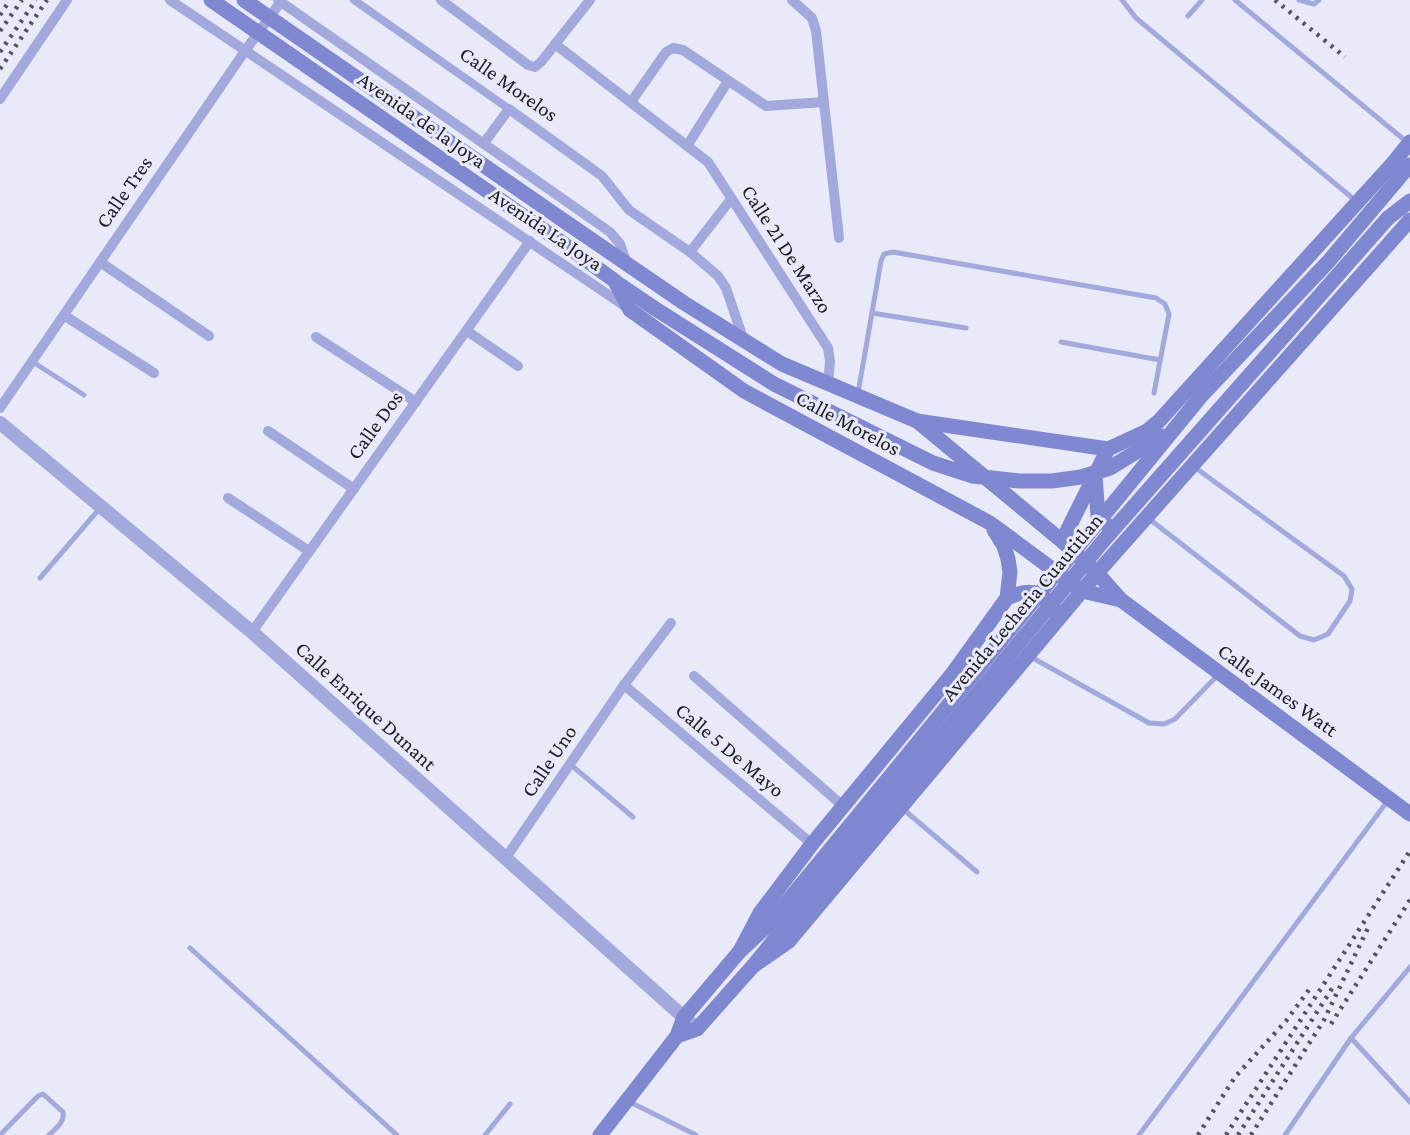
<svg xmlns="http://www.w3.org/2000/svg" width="1410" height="1135" viewBox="0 0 1410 1135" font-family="'Crimson Pro',serif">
  <rect width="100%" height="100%" fill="#e8eafa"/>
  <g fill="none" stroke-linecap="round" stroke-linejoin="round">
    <g stroke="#a3a9dc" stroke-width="5">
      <path d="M1122 0 1136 18 1356 201"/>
      <path d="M1235 0 1407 142"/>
      <path d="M1299 0 1314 4 1319 0"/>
      <path d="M1188 16 1202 0"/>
      <path d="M872 313 966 328"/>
      <path d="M1061 342 1160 360"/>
      <path d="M33 362 84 395"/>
      <path d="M858 393 881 261 884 254 893 252 1156 298 1165 304 1169 314 1154 393"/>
      <path d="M1148 518 1300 636 1314 640 1328 634 1350 601 1352 589 1344 576 1193 466"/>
      <path d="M40 578 100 508"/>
      <path d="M1031 657 1149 723 1164 724 1175 719 1218 675"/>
      <path d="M571 765 633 817"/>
      <path d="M903 809 977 872"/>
      <path d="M190 948 397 1135"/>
      <path d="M1351 1038 1410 1102"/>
      <path d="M628 1101 696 1135"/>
      <path d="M0 1135 38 1096 43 1094 63 1112C65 1122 56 1128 49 1135"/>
      <path d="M485 1135 510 1104"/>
      <path d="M1139 1135 1389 799"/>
      <path d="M1285 1135 1351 1038 1410 967"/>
    </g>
    <path stroke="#a3a9dc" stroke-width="8" d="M354 0 509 109"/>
    <g stroke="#a3a9dc" stroke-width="10">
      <path d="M170 0 628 308"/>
      <path d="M278 0 610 232 620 244 627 264"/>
      <path d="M441 0 528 65 535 67 541 62 590 0"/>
      <path d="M792 0 812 18 816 31 839 238"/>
      <path d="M555 44 708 162 828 348 830 361 828 384"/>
      <path d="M0 99 67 0"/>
      <path d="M631 102 666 52 673 48 683 50 766 106 824 102"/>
      <path d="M484 143 509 109 602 176 629 210 690 252 718 276 726 288 744 341"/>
      <path d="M687 146 728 81"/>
      <path d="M690 252 731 199"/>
      <path d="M100 262 209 336"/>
      <path d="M65 316 154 373"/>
      <path d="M467 331 518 366"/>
      <path d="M316 337 416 402"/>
      <path d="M0 408 245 51 282 0"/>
      <path d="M268 431 354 489"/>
      <path d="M228 498 309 551"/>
      <path d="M252 632 530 241"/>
      <path d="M694 676 843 806"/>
      <path d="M624 685 812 844"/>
      <path d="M505 859 624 685 671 623"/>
    </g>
    <path stroke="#a3a9dc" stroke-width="14" d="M0 423 252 632 697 1029"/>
    <g stroke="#8188d2" stroke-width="15">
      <path d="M1388 218 1410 201"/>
      <path d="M570 225 684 303 782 364 917 421 1062 541 1097 573 1121 600 1410 814"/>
      <path d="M561 242 615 281 630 310 744 391 990 523 1082 591 1121 600"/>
      <path d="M617 283 654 308"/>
      <path d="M917 421 1108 449 1147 431 1159 421 1394 162 1410 142"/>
      <path d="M1095 476 1098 516 1108 526"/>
      <path d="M1062 541 1108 449"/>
      <path d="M1007 598C1034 586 1043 592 1058 616"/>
      <path d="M740 951 760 913 812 844 953 673 1007 598 1010 572 1008 559 1004 546 994 530"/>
      <path d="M753 966 789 941 1097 573 1410 220"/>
      <path d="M677 1036 697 1029 753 966 824 879"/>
      <path d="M600 1135 677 1036 684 1017 740 951 768 925 847 829"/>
    </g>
    <g stroke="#53545d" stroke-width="4.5" stroke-dasharray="3 6" stroke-linecap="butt">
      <path d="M1275 0 1345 57"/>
      <path d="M0 15 10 0"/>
      <path d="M0 31 22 0"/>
      <path d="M0 52 36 0"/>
      <path d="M0 69 47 0"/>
      <path d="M1331 1024 1410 900"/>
      <path d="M1198 1135 1235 1077 1286 1021 1311 987"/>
      <path d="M1226 1135 1410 851"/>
      <path d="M1238 1135 1333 987"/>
      <path d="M1251 1135 1324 1020 1368 928"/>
    </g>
    <g stroke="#8188d2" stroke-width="15">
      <path d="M211 0 561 242"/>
      <path d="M244 0 570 225"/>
      <path d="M654 308 774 384 933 463 973 476 1019 481H1052L1081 477 1110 468 1162 436"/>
      <path d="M847 829 1202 395 1328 262 1410 165"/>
      <path d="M824 879 1104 540 1388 218"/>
    </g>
  </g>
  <g text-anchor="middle" stroke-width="6" stroke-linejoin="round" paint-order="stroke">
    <g font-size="21" fill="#202127" stroke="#e8eafa">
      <text transform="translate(509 84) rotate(35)" y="7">Calle Morelos</text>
      <text transform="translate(422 120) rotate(35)" y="7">Avenida de la Joya</text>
      <text transform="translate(124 192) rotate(-55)" y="7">Calle Tres</text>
      <text transform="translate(546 229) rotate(34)" y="7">Avenida La Joya</text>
      <text transform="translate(787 249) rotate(57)" y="7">Calle 21 De Marzo</text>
      <text transform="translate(848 423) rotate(28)" y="7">Calle Morelos</text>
      <text transform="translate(375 425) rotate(-54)" y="7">Calle Dos</text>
      <text transform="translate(1022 607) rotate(-50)" y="7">Avenida Lecheria Cuautitlan</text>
      <text transform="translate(1278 690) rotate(36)" y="7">Calle James Watt</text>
      <text transform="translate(366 706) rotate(42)" y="7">Calle Enrique Dunant</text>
      <text transform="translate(730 750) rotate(40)" y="7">Calle 5 De Mayo</text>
      <text transform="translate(549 761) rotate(-56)" y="7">Calle Uno</text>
    </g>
  </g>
</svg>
